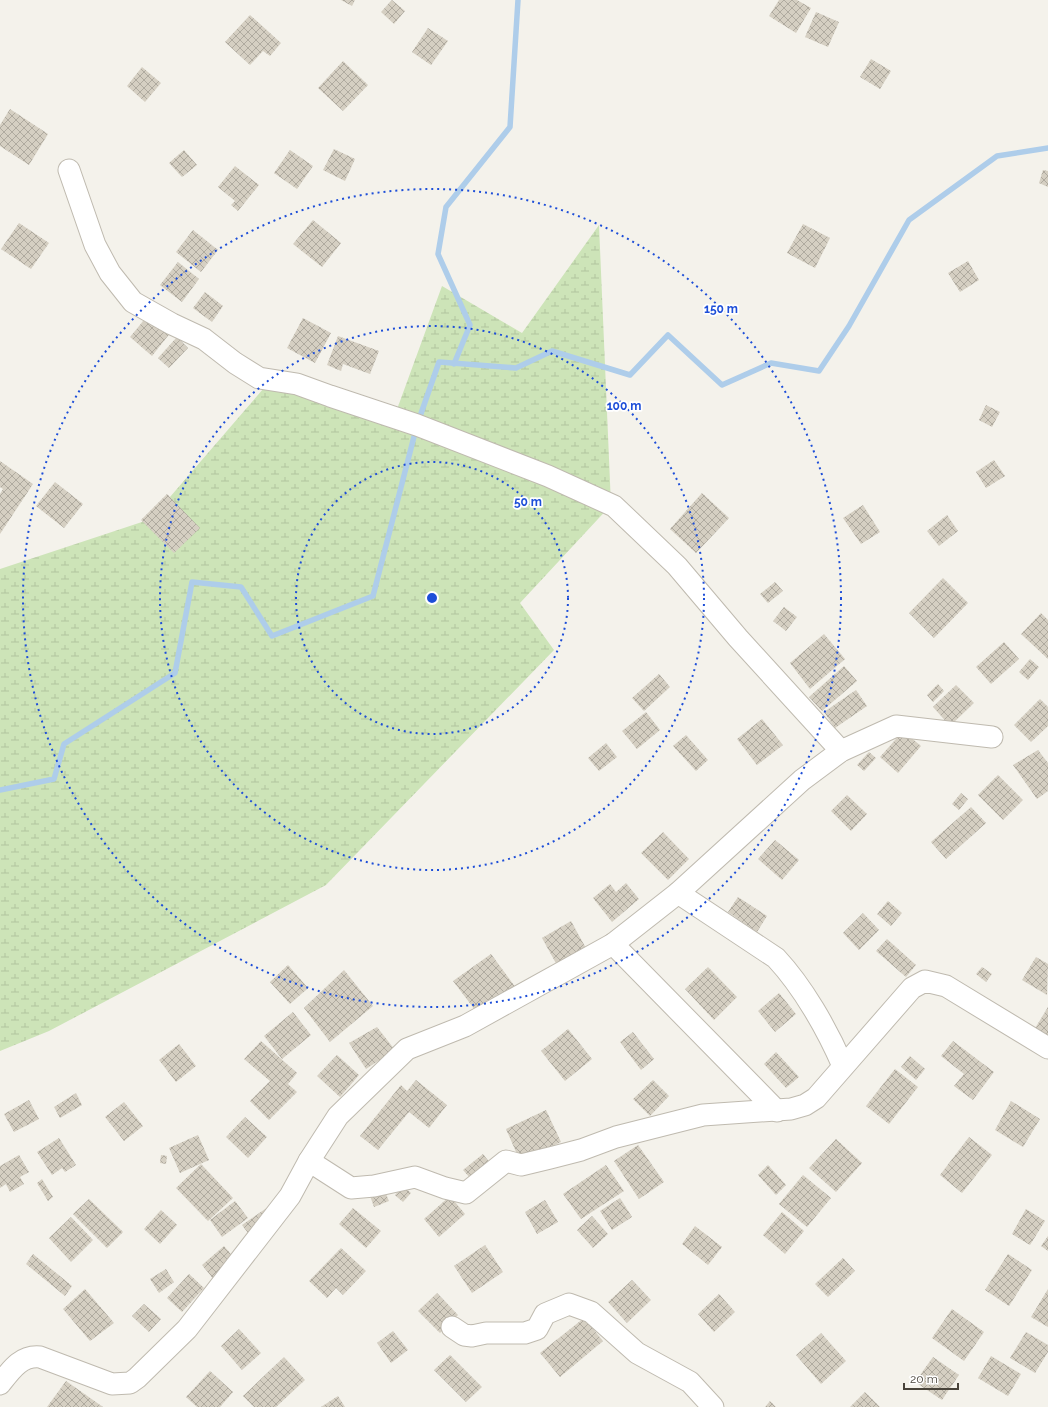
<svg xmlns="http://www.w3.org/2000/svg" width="1048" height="1407" viewBox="0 0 1048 1407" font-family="Raleway,sans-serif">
  <defs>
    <pattern id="wetland-marsh" width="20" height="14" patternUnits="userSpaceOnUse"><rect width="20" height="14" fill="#cde4b8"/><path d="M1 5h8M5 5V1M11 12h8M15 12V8" fill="none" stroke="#b2c59f"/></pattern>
    <pattern id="building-cross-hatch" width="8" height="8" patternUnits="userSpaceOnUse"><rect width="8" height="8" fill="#d5cfc2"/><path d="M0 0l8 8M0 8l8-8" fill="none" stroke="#afaa9f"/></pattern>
  </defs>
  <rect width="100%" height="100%" fill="#f4f2eb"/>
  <path fill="url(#wetland-marsh)" d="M599 225 611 505 520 603 554 650 326 885 49 1031 0 1051V569L151 519 270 381 392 423 442 286 522 333Z"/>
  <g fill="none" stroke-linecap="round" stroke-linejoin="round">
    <g stroke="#aecdea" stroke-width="5.5">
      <path d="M454 364 470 325 438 254 446 207 510 127 518 0"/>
      <path d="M0 790 54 779 64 744 175 673 192 582 241 587 272 636 373 596 417 425 439 362 516 368 552 351 630 375 668 335 722 385 771 363 819 371 849 326 909 220 997 156 1048 148"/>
    </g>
  </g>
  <g fill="url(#building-cross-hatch)">
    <path d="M341 0H355L352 6Z"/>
    <path d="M392 0 405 11 394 24 381 12Z"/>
    <path d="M779 0H797L811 8 796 33 769 16Z"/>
    <path d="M816 12 839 22 828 47 805 37Z"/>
    <path d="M250 15 281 43 270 56 263 51 250 65 225 42Z"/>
    <path d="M428 28 448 41 431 65 412 52Z"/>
    <path d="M871 59 891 71 880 89 860 77Z"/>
    <path d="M343 61 368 85 343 111 318 88Z"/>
    <path d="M142 67 161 83 145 102 127 86Z"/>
    <path d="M10 109 48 134 29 165 0 146V125Z"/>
    <path d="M334 149 355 159 345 181 323 170Z"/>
    <path d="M184 150 197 165 182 177 169 163Z"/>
    <path d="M290 150 313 166 297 189 274 173Z"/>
    <path d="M235 166 259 185 238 211 231 205 235 201 218 187Z"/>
    <path d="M1043 170 1048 171V187L1039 183Z"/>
    <path d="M313 220 341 243 322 267 293 244Z"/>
    <path d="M19 223 49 243 31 269 1 249Z"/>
    <path d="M803 224 830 238 815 268 787 253Z"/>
    <path d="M193 230 218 250 201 272 176 252Z"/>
    <path d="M968 261 979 280 960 292 948 273Z"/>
    <path d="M178 262 199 279 182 302 160 285Z"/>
    <path d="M205 292 223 306 212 322 193 308Z"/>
    <path d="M149 314 171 332 152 356 130 337Z"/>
    <path d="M303 318 331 333 315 363 287 348Z"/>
    <path d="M338 336 379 351 370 374 343 364 341 371 327 365Z"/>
    <path d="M177 337 188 348 169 368 158 358Z"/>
    <path d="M986 405 1000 412 992 427 979 420Z"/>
    <path d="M994 460 1005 476 986 488 976 472Z"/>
    <path d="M0 461 33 484 0 534V494L3 489 0 487Z"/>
    <path d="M55 482 83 504 64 528 36 506Z"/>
    <path d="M702 493 729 518 696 553 670 529Z"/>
    <path d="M167 494 200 528 174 553 141 520Z"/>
    <path d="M863 505 880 532 861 544 843 518Z"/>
    <path d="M947 515 958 531 939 546 927 531Z"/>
    <path d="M943 578 968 603 934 638 909 613Z"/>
    <path d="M775 582 783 591 768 603 760 594Z"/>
    <path d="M784 607 797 617 786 631 773 621Z"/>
    <path d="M1041 613 1048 620V659L1021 634Z"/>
    <path d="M824 634 845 659 810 689 790 663Z"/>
    <path d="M1004 642 1019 659 991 684 976 667Z"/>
    <path d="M1030 659 1039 667 1028 680 1019 672Z"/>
    <path d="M844 666 857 681 822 711 809 697Z"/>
    <path d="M659 674 670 687 644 711 632 698Z"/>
    <path d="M938 684 944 691 933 702 927 695Z"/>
    <path d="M956 685 974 703 950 726 933 707Z"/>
    <path d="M856 690 867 706 835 728 824 712Z"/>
    <path d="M1040 699 1048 707V726L1031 742 1014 725Z"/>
    <path d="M646 712 660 730 637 749 622 731Z"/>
    <path d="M762 719 783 745 757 765 737 739Z"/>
    <path d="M903 731 921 746 898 773 880 757Z"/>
    <path d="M686 735 708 760 696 771 673 746Z"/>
    <path d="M606 743 617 757 599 771 588 758Z"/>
    <path d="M1038 750 1048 763V791L1037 799 1013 765Z"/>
    <path d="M869 752 876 758 864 771 857 765Z"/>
    <path d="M998 775 1023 800 1003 820 978 795Z"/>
    <path d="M961 793 968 799 959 810 952 804Z"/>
    <path d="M847 795 867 814 851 831 831 811Z"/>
    <path d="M971 807 986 823 946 859 931 842Z"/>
    <path d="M663 832 689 859 668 880 641 853Z"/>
    <path d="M775 840 799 860 782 880 758 859Z"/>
    <path d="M626 883 639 899 612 922 593 898 610 884 616 892Z"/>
    <path d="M738 897 767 916 757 932 728 912Z"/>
    <path d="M888 901 902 913 891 926 877 914Z"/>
    <path d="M863 913 879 930 859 950 843 933Z"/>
    <path d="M571 921 587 950 558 967 542 938Z"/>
    <path d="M887 939 916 965 906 977 876 951Z"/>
    <path d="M491 954 516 988 492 1005 488 1000 475 1010 453 981Z"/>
    <path d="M1036 957 1048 964 1047 995 1022 980Z"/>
    <path d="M288 965 308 988 290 1004 270 982Z"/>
    <path d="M708 967 737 997 714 1020 685 989Z"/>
    <path d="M982 967 992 974 986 982 976 974Z"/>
    <path d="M344 970 373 1006 330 1042 304 1008Z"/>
    <path d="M779 993 796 1014 775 1032 758 1011Z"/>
    <path d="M1048 1007V1038L1034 1030Z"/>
    <path d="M293 1012 311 1035 282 1059 264 1036Z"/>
    <path d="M377 1027 395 1050 366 1069 349 1043Z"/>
    <path d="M568 1029 592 1059 565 1081 541 1051Z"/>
    <path d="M633 1032 654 1059 641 1070 620 1042Z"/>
    <path d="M261 1041 297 1073 288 1084 297 1092 269 1120 250 1101 270 1081 244 1059Z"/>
    <path d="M953 1041 994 1072 973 1100 954 1086 964 1074 941 1056Z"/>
    <path d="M179 1044 196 1066 176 1082 159 1060Z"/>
    <path d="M776 1052 799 1077 786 1088 764 1064Z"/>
    <path d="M337 1055 359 1075 340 1097 317 1076Z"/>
    <path d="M910 1056 925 1069 916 1080 901 1067Z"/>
    <path d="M895 1069 918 1087 889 1124 866 1106Z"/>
    <path d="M416 1080 447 1105 429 1128 409 1112 378 1150 360 1136 401 1085 407 1091Z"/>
    <path d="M653 1080 669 1096 650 1116 633 1099Z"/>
    <path d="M76 1093 82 1105 60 1118 54 1107Z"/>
    <path d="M29 1100 39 1119 14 1132 4 1114Z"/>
    <path d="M1011 1101 1040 1119 1023 1147 995 1130Z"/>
    <path d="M124 1102 143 1126 124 1141 105 1117Z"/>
    <path d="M546 1110 561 1142 520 1161 506 1129Z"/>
    <path d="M245 1117 267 1137 248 1158 226 1137Z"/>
    <path d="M198 1135 209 1160 180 1173 169 1148Z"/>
    <path d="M969 1137 992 1155 962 1193 940 1175Z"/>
    <path d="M59 1138 76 1165 65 1172 62 1168 52 1175 37 1152Z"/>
    <path d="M836 1139 862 1163 836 1192 809 1168Z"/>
    <path d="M638 1145 664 1182 639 1199 614 1161Z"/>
    <path d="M483 1154 490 1163 471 1179 463 1170Z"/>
    <path d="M19 1155 29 1172 20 1177 24 1184 10 1192 6 1184 0 1188V1166Z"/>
    <path d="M161 1155 167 1156 166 1164 160 1163Z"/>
    <path d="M201 1164 233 1198 208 1221 176 1188Z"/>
    <path d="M606 1165 624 1191 581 1219 563 1194Z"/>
    <path d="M768 1165 786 1185 776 1195 758 1175Z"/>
    <path d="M803 1175 831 1198 807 1227 779 1204Z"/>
    <path d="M42 1179 53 1197 48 1201 37 1183Z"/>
    <path d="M403 1186 411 1193 403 1202 395 1195Z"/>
    <path d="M383 1187 389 1201 374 1207 369 1193Z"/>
    <path d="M450 1196 465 1214 439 1237 424 1219Z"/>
    <path d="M620 1198 632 1217 612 1230 600 1211Z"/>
    <path d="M89 1199 123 1232 107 1248 73 1214Z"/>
    <path d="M545 1200 558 1222 537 1234 525 1212Z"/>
    <path d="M235 1201 248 1218 222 1237 210 1220Z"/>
    <path d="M268 1207 281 1226 257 1245 242 1225Z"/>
    <path d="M353 1208 381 1231 366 1248 339 1224Z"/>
    <path d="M1026 1209 1045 1221 1030 1245 1012 1234Z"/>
    <path d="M161 1210 177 1225 160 1244 144 1229Z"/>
    <path d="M782 1212 804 1231 785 1254 763 1235Z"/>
    <path d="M592 1216 608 1234 593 1248 577 1230Z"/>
    <path d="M71 1217 93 1240 71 1262 49 1238Z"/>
    <path d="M695 1226 722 1247 708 1265 682 1244Z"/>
    <path d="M1048 1236V1251L1041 1246Z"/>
    <path d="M485 1245 503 1272 472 1293 454 1266Z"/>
    <path d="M224 1246 242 1267 219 1286 202 1265Z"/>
    <path d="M341 1248 366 1271 343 1295 336 1288 327 1298 309 1281Z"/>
    <path d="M33 1254 72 1286 65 1296 26 1264Z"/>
    <path d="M1008 1254 1032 1270 1009 1306 985 1290Z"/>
    <path d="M843 1258 855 1271 828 1297 815 1284Z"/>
    <path d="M166 1269 174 1282 159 1293 150 1279Z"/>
    <path d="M189 1274 204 1288 182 1312 167 1298Z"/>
    <path d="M632 1280 651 1300 627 1323 608 1302Z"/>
    <path d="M85 1289 114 1323 90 1341 63 1309Z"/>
    <path d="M1048 1289V1327L1031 1317Z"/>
    <path d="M437 1293 458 1315 440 1333 418 1311Z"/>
    <path d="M719 1294 735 1312 714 1332 698 1314Z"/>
    <path d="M144 1304 161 1319 149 1332 132 1316Z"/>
    <path d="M952 1309 984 1332 964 1361 932 1338Z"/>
    <path d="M584 1318 603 1341 560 1377 540 1353Z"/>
    <path d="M239 1329 261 1353 242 1370 221 1346Z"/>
    <path d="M393 1331 408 1350 391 1363 377 1343Z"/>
    <path d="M1026 1332 1048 1345V1352L1035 1373 1010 1358Z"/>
    <path d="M821 1333 846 1361 821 1384 796 1355Z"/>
    <path d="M450 1355 482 1387 466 1402 434 1370Z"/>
    <path d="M991 1356 1021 1374 1008 1396 978 1378Z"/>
    <path d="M284 1357 305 1380 276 1407H254L243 1396Z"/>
    <path d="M933 1357 959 1375 942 1400 915 1382Z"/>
    <path d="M210 1371 233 1392 220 1407H197L186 1397Z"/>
    <path d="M66 1381 103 1407H47Z"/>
    <path d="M865 1392 880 1407H850Z"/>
    <path d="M338 1396 345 1407H321Z"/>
    <path d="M770 1401 776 1407H765Z"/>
  </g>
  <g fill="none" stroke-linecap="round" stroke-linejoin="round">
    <defs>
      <g id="street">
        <path d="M69 170 95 245 110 273 133 302 172 324 204 339 235 363 259 378 297 384 330 396 417 425 548 476 614 506 677 566 738 638 841 751"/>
        <path d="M678 893 776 958C803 987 827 1029 843 1066"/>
        <path d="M613 944 777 1111"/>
        <path d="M309 1161 351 1188 374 1186 415 1177 445 1188 466 1193 506 1161 521 1165 550 1158 581 1150 616 1137 703 1115 791 1109 805 1105 816 1098 912 988 925 981 946 986 1048 1048"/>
        <path d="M452 1327 464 1335 472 1336 486 1333H525L537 1329 545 1314 569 1304 591 1312 637 1353 690 1382 713 1407"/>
        <path d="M0 1384C11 1370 21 1355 40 1357L112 1384 130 1383 137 1378 187 1329 290 1196 309 1161 338 1116 407 1049 465 1026 613 944 678 893 802 780 841 751 896 726 992 737"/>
      </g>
    </defs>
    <use href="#street" stroke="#bfbaaf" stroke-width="23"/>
    <use href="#street" stroke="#fff" stroke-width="21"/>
  </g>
  <g fill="none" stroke="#1d4ed8" stroke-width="2" stroke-dasharray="2 4">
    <circle cx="432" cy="598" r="136"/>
    <circle cx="432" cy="598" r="272"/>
    <circle cx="432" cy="598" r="409"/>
  </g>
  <circle cx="432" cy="598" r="6" fill="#1d4ed8" stroke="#fff" stroke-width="2"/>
  <g font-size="12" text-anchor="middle" font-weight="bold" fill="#1d4ed8" stroke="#fff" stroke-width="3.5" stroke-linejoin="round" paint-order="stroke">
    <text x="721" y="313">150 m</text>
    <text x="624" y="410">100 m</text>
    <text x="528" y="506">50 m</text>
  </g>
  <path d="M904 1383v6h54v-6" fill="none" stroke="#48433a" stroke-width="2"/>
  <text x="910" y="1383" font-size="12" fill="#48433a" stroke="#ffffff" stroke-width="3" paint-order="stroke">20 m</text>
</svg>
